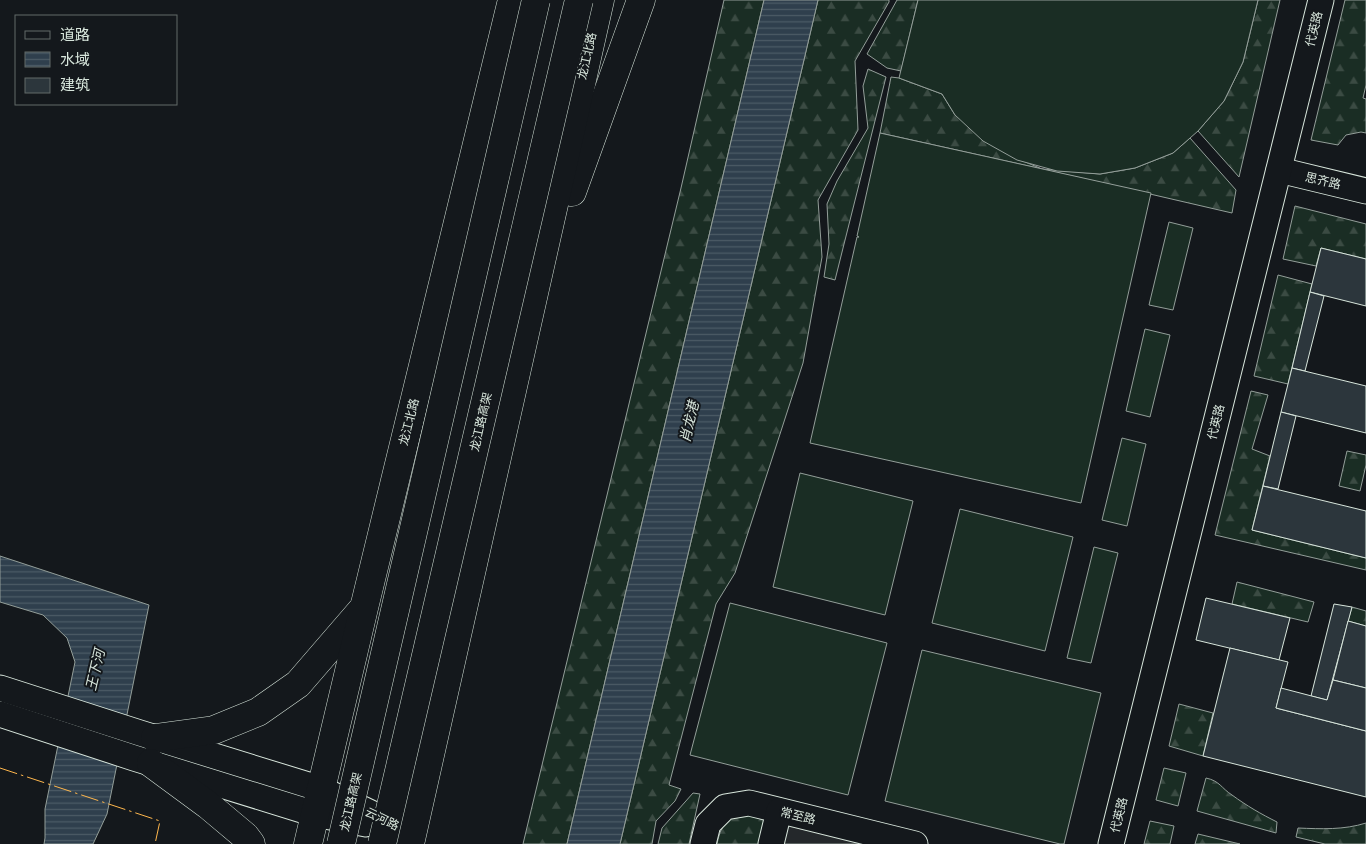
<svg xmlns="http://www.w3.org/2000/svg" width="1366" height="844" viewBox="0 0 1366 844" font-family="'Libre Baskerville','Noto Sans SC',serif">
  <defs>
    <pattern id="forest-firs" width="22" height="20" patternUnits="userSpaceOnUse" patternTransform="scale(1.25)"><rect width="22" height="20" fill="#1a2d24"/><path d="M5 1l3.5 6h-7zM16 11l3.5 6h-7z" fill="#3b4b43"/></pattern>
    <pattern id="water-rules" width="6" height="5" patternUnits="userSpaceOnUse" patternTransform="scale(1.25)"><rect width="6" height="5" fill="#2f3f4d"/><path d="M0 2.5h6" fill="none" stroke="#4c5b66"/></pattern>
  </defs>
  <rect width="100%" height="100%" fill="#14181c"/>
  <g fill="url(#forest-firs)" stroke="#939e99">
    <path d="M724 0H764L567 844H523L681 188Z"/>
    <path d="M818 0H889V2L855 61 858 130 818 200 822 257 803 363 735 573 716 604 669 785 681 789 675 801 656 821 652 844H620Z"/>
    <path d="M897 0H918L901 71 887 68 867 54Z"/>
    <path d="M1258 0H1280L1239 177 1198 131 1224 101 1243 62Z"/>
    <path d="M1345 0H1366V85L1363 98 1366 99V133L1361 132 1346 135 1338 145 1311 140Z"/>
    <path d="M868 69 886 77 835 280 824 277 829 244 827 204 837 181 868 128 863 86Z"/>
    <path d="M891 77 899 78 942 94 955 115 1023 161 1042 169 1100 174 1135 168 1173 153 1190 138 1236 190 1232 213 1042 169 880 133Z"/>
    <path d="M1295 206 1366 224V259L1321 248 1316 266 1283 259Z"/>
    <path d="M1278 275 1312 284 1288 384 1254 376Z"/>
    <path d="M1251 391 1268 395 1252 449 1270 456 1252 530 1366 558V570L1215 535Z"/>
    <path d="M1347 451 1366 455V465L1360 491 1339 486Z"/>
    <path d="M1237 582 1314 602 1308 622 1232 604Z"/>
    <path d="M1352 607 1366 611V626L1348 621Z"/>
    <path d="M1179 704 1213 713 1203 756 1169 746Z"/>
    <path d="M1164 768 1186 773 1178 806 1156 800Z"/>
    <path d="M1206 778C1220 781 1221 788 1232 795 1247 806 1261 814 1277 822L1276 833 1197 811Z"/>
    <path d="M693 793 700 794 689 844H658L662 828Z"/>
    <path d="M750 813 762 817 768 829 763 844H717C722 820 728 819 750 813Z"/>
    <path d="M1150 821 1174 826 1170 844H1144Z"/>
    <path d="M1366 823V844H1325L1296 837 1298 828C1321 829 1344 830 1366 823Z"/>
    <path d="M1198 834 1240 844H1195Z"/>
  </g>
  <g fill="#1a2d24" stroke="#939e99">
    <path d="M918 0H1258L1243 62 1224 101 1198 131 1173 153 1135 168 1100 174 1057 171 1017 160 983 141 955 115 942 94 899 78Z"/>
    <path d="M880 133 1151 193 1081 503 810 443 857 237H859L857 236Z"/>
    <path d="M1169 222 1193 228 1173 310 1149 305Z"/>
    <path d="M1145 329 1170 335 1150 417 1126 411Z"/>
    <path d="M1122 438 1146 444 1127 526 1102 520Z"/>
    <path d="M800 473 913 501 885 615 773 587Z"/>
    <path d="M960 509 1073 537 1045 651 932 623Z"/>
    <path d="M1094 547 1118 553 1091 663 1067 658Z"/>
    <path d="M730 603 887 643 848 795 690 755Z"/>
    <path d="M922 650 1101 693 1064 844H1060L885 801Z"/>
  </g>
  <path fill="#24282b" stroke="#939e99" d="M786 822 882 844H780Z"/>
  <g fill="url(#water-rules)" stroke="#939e99">
    <path d="M764 0H818L620 844H567Z"/>
    <path d="M0 556 149 605 107 814 93 844H44L45 838V809L75 662 67 638 43 615 0 602Z"/>
  </g>
  <g fill="#2c363c" stroke="#d8e6dc">
    <path d="M1321 248 1366 259V306L1310 292Z"/>
    <path d="M1310 292 1324 296 1305 371 1292 368Z"/>
    <path d="M1292 368 1366 386V433L1281 412Z"/>
    <path d="M1281 412 1296 416 1278 489 1263 486Z"/>
    <path d="M1263 486 1366 511V558L1252 530Z"/>
    <path d="M1206 598 1290 618 1279 660 1196 640Z"/>
    <path d="M1334 604 1352 607 1327 700 1311 696Z"/>
    <path d="M1348 621 1366 626V688L1333 680Z"/>
    <path d="M1230 648 1288 662 1276 708 1366 731V797L1203 756Z"/>
    <path d="M1333 680 1366 688V731L1276 708 1281 688 1327 700Z"/>
  </g>
  <g fill="none" stroke-linecap="round" stroke-linejoin="round">
    <defs>
      <g id="minor">
        <path d="M1279 170 1366 191"/>
        <path d="M0 688 140 733 321 789 406 830"/>
        <path d="M0 714 134 758 315 814 366 824"/>
        <path d="M703 844 708 824 725 807 749 803 915 844"/>
        <path d="M771 844 779 811"/>
        <path d="M1111 844 1321 0"/>
      </g>
      <g id="major">
        <path d="M572 192 641 0"/>
        <path d="M155 738 214 730 258 712 298 684 361 611"/>
        <path d="M151 763 208 805 245 836 251 844"/>
        <path d="M308 844 364 608 512 0"/>
        <path d="M410 844 600 0"/>
      </g>
    </defs>
    <use href="#minor" stroke="#d8e6dc" stroke-width="27"/>
    <use href="#major" stroke="#d8e6dc" stroke-width="29"/>
    <use href="#minor" stroke="#14181c" stroke-width="25"/>
    <use href="#major" stroke="#14181c" stroke-width="28"/>
    <defs>
      <g id="highway-bridge">
        <path d="M341 844 536 0"/>
        <path d="M382 844 579 0"/>
      </g>
    </defs>
    <use href="#highway-bridge" stroke="#d8e6dc" stroke-width="29" stroke-linecap="butt"/>
    <use href="#highway-bridge" stroke="#14181c" stroke-width="28"/>
    <path stroke="#ffb74d" stroke-width="1" stroke-dasharray="18 4 2.5 4" stroke-linecap="butt" d="M0 768 160 821 155 844"/>
  </g>
  <g text-anchor="middle" stroke-width="4" stroke-linejoin="round" paint-order="stroke">
    <g font-size="12" fill="#d8e6dc" stroke="#14181c">
      <text transform="translate(1314 29) rotate(-76)" y="4">代英路</text>
      <text transform="translate(587 56) rotate(-77)" y="4">龙江北路</text>
      <text transform="translate(1323 181) rotate(13)" y="4">思齐路</text>
      <text transform="translate(409 422) rotate(-76)" y="4">龙江北路</text>
      <text transform="translate(481 422) rotate(-77)" y="4">龙江路高架</text>
      <text transform="translate(1216 422) rotate(-76)" y="4">代英路</text>
      <text transform="translate(351 802) rotate(-77)" y="4">龙江路高架</text>
      <text transform="translate(1119 815) rotate(-76)" y="4">代英路</text>
      <text transform="translate(798 816) rotate(14)" y="4">常至路</text>
      <text transform="translate(382 819) rotate(26)" y="4">云河路</text>
    </g>
    <g font-size="14" font-style="italic" fill="#d8e6dc" stroke="#14181c">
      <text transform="translate(689 422) rotate(-77)" y="5">肖龙港</text>
      <text transform="translate(95 670) rotate(-77)" y="5">王下河</text>
    </g>
  </g>
  <rect x="15" y="15" width="162" height="90" fill="#14181c" stroke="#626a69"/>
  <rect x="25" y="31" width="25" height="8" fill="#14181c" stroke="#626a69"/>
  <text x="60" y="40" font-size="15" fill="#d8e6dc">道路</text>
  <rect x="25" y="52" width="25" height="15" fill="url(#water-rules)" stroke="#626a69"/>
  <text x="60" y="65" font-size="15" fill="#d8e6dc">水域</text>
  <rect x="25" y="78" width="25" height="15" fill="#2c363c" stroke="#626a69"/>
  <text x="60" y="90" font-size="15" fill="#d8e6dc">建筑</text>
</svg>
